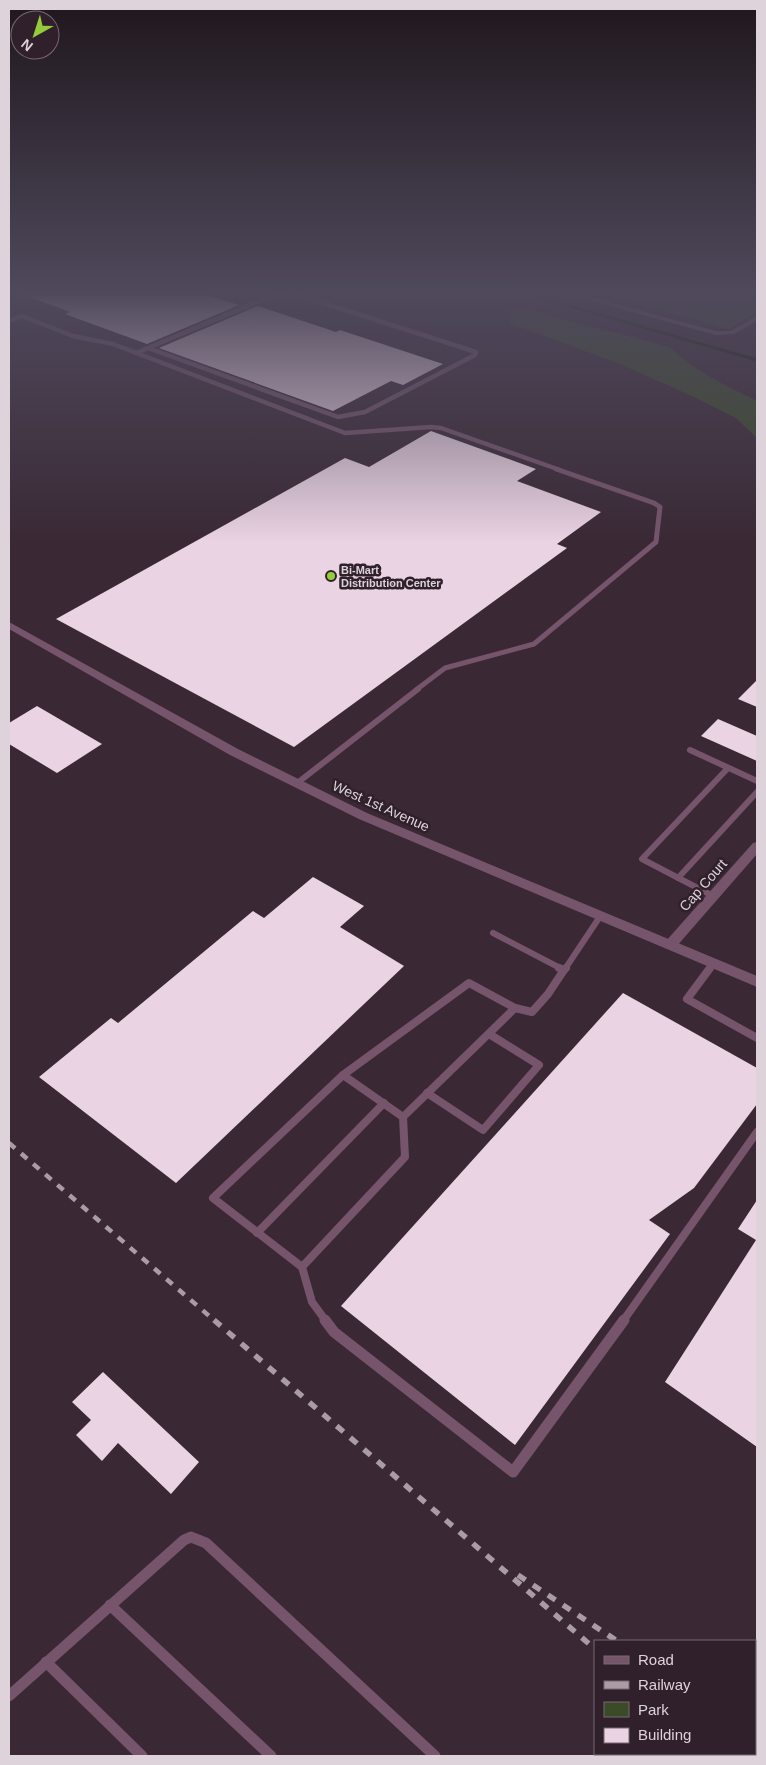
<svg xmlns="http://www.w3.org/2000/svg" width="766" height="1765" viewBox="0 0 766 1765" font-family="Arial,sans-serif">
  <rect width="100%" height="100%" fill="#3a2935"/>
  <g fill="#3b4b28">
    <path d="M606 295H757V312L729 329Z"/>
    <path d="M525 309 669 347C695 371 726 386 757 401V438L736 418 694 397 620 364 510 323V310Z"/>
  </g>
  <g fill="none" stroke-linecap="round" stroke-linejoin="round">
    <path stroke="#0f1a01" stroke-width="3" d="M531 295 757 360"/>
  </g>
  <g fill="#ead3e2">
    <path d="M27 295H207L239 305 147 344 65 314 70 312 27 296Z"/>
    <path d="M258 306 336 332 340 330 443 364 403 385 391 381 333 411 159 348Z"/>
    <path d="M431 431 536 469 517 481 601 512 557 544 567 548 294 747 56 619 345 458 369 467Z"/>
    <path d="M757 680V707L738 699Z"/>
    <path d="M37 706 102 744 57 773 9 744V723Z"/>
    <path d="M718 719 757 736V761L701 736Z"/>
    <path d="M313 877 364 906 340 927 404 966 176 1183 39 1077 111 1018 118 1023 253 911 264 918Z"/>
    <path d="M623 993 757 1068V1104L694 1188 649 1220 670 1234 515 1445 341 1306Z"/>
    <path d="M757 1200V1447L665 1382 756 1240 738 1229Z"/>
    <path d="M103 1372 199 1462 171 1494 118 1443 102 1461 76 1435 91 1420 72 1402Z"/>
  </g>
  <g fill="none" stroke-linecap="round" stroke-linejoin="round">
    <g stroke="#76546b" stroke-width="4.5">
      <path d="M274 295H290"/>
      <path d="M9 321 22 316 73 336 113 344 345 433 431 427 441 428 560 470"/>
      <path d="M148 348 338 417 365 412 475 355 476 352 298 295"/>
      <path d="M136 353 274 295H272"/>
    </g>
    <path stroke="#76546b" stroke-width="5" d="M416 690 445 668 534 644 656 542 660 507 654 503 556 469"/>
    <g stroke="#76546b" stroke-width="6">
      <path d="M690 750 757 781"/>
      <path d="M296 784 418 689"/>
      <path d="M678 878 757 792"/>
      <path d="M713 896 642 859 728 768"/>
      <path d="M493 933 562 969"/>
      <path d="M565 969 601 915"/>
      <path d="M709 969 713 963"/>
    </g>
    <g stroke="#76546b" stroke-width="8">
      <path d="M559 968 564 970 566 968"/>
      <path d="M710 968 687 999 757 1038"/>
      <path d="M469 983 515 1008 403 1117 405 1157 302 1267 213 1198 343 1075Z"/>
      <path d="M515 1008 532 1012 548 994 564 970"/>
      <path d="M343 1075 403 1117"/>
      <path d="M427 1093 483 1130 539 1065 489 1034"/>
      <path d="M257 1233 384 1103"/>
      <path d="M302 1267 312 1302 326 1321"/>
      <path d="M623 1321 757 1132"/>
    </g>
    <g stroke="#76546b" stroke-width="11">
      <path d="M325 1320 334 1332 513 1472 624 1320"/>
      <path d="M110 1605 271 1756"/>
      <path d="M46 1662 142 1756"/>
      <path d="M9 1696 184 1540 191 1537 206 1543 435 1756"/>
    </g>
    <path fill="#76546b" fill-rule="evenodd" d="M757 842V854L676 947H666L664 944 666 941 753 843Z"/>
    <g fill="#76546b" fill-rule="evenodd">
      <path d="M571 295H581L716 331H731L757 316V321L734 334 716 335Z"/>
      <path d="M9 622 238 749 367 813 757 976V987L359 819 230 755 9 629Z"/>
    </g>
    <path stroke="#a99ca5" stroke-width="4.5" stroke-dasharray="8 8" stroke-linecap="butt" d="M9 1143 215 1321"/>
    <g stroke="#a99ca5" stroke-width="5.5" stroke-dasharray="9 9" stroke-linecap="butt">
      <path d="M214 1320 595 1649"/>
      <path d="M518 1575 617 1641"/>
      <path d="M755 1712 757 1713"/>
      <path d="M715 1754 718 1756"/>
      <path d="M726 1754 730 1756"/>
    </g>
  </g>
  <linearGradient id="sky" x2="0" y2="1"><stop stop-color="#20171d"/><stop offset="0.54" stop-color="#4f495c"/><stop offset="1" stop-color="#4f495c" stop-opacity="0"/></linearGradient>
  <rect width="766" height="542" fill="url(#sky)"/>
  <circle fill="#94cc3c" stroke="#30202b" stroke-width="2" cx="331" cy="576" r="5"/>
  <g text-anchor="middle" stroke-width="5" stroke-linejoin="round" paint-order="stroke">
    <g font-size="11" font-weight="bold" fill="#ded3da" stroke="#30202b" text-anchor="start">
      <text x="341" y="574">Bi-Mart<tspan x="341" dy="13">Distribution Center</tspan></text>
    </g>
    <g font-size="14" fill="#ded3da" stroke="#30202b">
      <text transform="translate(381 806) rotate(24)" y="5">West 1st Avenue</text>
      <text transform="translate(703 885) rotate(-49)" y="5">Cap Court</text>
    </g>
  </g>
  <rect width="766" height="1765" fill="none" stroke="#ded3da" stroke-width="20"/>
  <rect x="594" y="1640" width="162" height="115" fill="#30202b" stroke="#766871"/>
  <rect x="604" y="1656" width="25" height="8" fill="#76546b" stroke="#766871"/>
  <text x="638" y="1665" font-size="15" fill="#ded3da">Road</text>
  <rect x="604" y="1681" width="25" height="8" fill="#a99ca5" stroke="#766871"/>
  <text x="638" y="1690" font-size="15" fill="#ded3da">Railway</text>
  <rect x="604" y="1702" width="25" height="15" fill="#3b4b28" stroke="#766871"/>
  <text x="638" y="1715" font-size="15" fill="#ded3da">Park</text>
  <rect x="604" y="1728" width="25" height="15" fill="#ead3e2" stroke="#766871"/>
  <text x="638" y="1740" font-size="15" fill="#ded3da">Building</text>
  <g transform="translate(35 35) rotate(219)"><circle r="24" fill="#30202b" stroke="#766871"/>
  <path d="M0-4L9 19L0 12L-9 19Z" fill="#94cc3c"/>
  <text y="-8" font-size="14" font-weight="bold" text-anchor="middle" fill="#ded3da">N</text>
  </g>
</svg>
